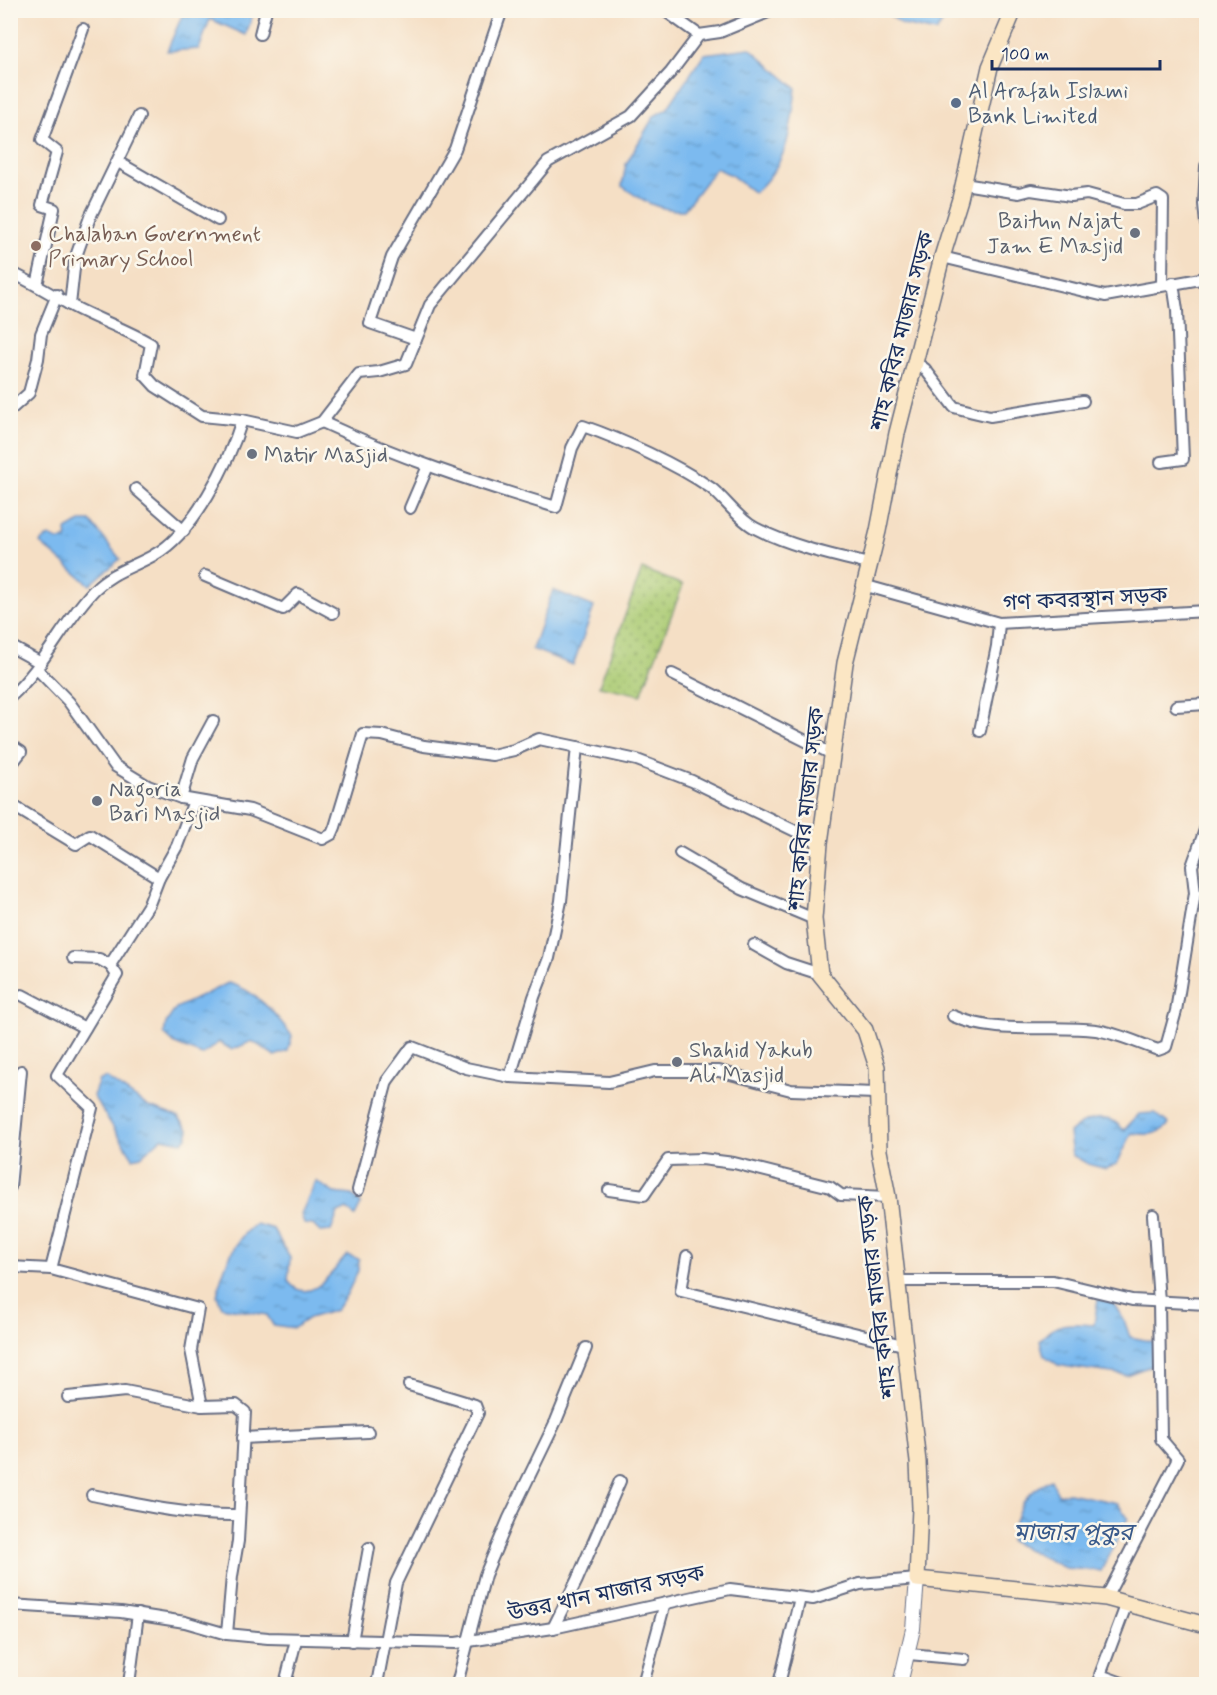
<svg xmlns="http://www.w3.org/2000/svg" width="1217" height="1695" viewBox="0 0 1217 1695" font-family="Mynerve,'Noto Sans Bengali',sans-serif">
  <defs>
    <pattern id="park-dots" width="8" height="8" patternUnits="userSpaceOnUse" patternTransform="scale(1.5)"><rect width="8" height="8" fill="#abcb73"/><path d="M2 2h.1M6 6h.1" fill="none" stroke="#8aa562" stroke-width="1.8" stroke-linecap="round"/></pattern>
    <pattern id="water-ripples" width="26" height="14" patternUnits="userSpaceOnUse" patternTransform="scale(1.5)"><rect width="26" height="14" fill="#7bbaef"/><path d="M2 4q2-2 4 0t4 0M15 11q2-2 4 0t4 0" fill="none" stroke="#6498c5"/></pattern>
  </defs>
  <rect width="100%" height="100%" fill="#fbf7ec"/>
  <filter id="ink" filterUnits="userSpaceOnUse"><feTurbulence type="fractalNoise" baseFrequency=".0167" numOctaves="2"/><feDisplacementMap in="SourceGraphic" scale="12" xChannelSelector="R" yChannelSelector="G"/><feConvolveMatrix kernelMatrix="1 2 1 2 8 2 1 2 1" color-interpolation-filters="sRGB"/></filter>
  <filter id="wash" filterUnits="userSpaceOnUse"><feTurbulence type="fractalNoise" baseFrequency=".008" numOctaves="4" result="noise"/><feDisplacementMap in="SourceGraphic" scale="24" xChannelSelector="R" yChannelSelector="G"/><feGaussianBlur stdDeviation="1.35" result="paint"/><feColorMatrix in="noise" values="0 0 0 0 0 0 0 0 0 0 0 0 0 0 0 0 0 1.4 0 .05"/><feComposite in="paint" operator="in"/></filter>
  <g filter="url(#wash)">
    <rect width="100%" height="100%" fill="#f5dfc5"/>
    <path fill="url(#park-dots)" stroke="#637d68" stroke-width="1.5" d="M642 569 683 585 641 695 599 686Z"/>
    <g fill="url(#water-ripples)" stroke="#4b74a6" stroke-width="1.5">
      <path d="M184 11 242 10 253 14 246 35 210 19 199 49 167 51Z"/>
      <path d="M884 11H951L936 32 903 25Z"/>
      <path d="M750 48 796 88C791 130 788 164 754 193L731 175 716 168 684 210C659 211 642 201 622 186L626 164 654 116 667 109 704 54Z"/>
      <path d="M82 521H90L120 559 90 585 40 543 49 536 58 540 67 539 66 530Z"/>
      <path d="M553 590 594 607 573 665 532 649Z"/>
      <path d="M228 983C254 989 277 1015 292 1036L288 1051 275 1056 252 1041 232 1050 219 1042 202 1055 175 1044 164 1034 166 1023 176 1008Z"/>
      <path d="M106 1078 149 1107 178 1117 189 1130 187 1137 182 1142 162 1138 141 1156 133 1158 93 1096 99 1080Z"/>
      <path d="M1155 1113 1169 1124C1159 1136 1146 1135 1132 1133L1117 1164 1106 1169 1088 1164 1072 1155 1069 1133C1085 1118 1108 1111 1124 1130L1139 1114Z"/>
      <path d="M316 1181 334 1193 352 1195 361 1204 355 1216 347 1209 338 1213 331 1231 320 1232 313 1225 304 1224 301 1214Z"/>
      <path d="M256 1224 273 1229 290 1258 288 1281C310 1309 333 1270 347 1255L359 1259 358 1271 347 1294 336 1310 309 1318 294 1328 273 1325 267 1315 222 1307 217 1296C221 1273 235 1236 256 1224Z"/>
      <path d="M1098 1299 1113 1303 1124 1320 1130 1337 1155 1342 1151 1366 1126 1375 1069 1367 1058 1365 1044 1355 1040 1341C1054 1321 1072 1323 1094 1325Z"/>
      <path d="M1051 1479 1058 1494 1069 1493 1117 1503 1128 1518 1101 1571 1065 1568 1010 1541C1019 1507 1019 1498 1051 1479Z"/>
    </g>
  </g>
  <g filter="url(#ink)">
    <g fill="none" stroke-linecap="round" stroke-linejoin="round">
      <defs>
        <g id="minor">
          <path d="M664 10 699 35"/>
          <path d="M260 34 266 10"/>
          <path d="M118 162 218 220"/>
          <path d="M1206 166 1204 204 1206 224"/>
          <path d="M964 184 1019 193 1031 190 1071 196 1087 194 1124 204H1137L1157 196 1163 200 1162 284"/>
          <path d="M942 257 1105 296 1206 278"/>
          <path d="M10 272C32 282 51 294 72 306 98 320 126 329 151 344L145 375 155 386 202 416 242 420"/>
          <path d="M37 285 54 209 42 205 57 152 42 140 83 29"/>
          <path d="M70 305 75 259 90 217 139 116"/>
          <path d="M416 339 370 323 392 257 455 149 502 10"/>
          <path d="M915 362 925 369 954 407 973 412 990 416 1083 401"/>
          <path d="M10 410 29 393 38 359 41 334 57 295"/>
          <path d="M322 422C397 457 476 483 556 507L572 448 583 426C623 440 676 464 711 488 726 500 738 519 755 528 790 546 831 555 869 564"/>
          <path d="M1161 462 1183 459 1177 310 1173 283"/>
          <path d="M136 489 184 531"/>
          <path d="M410 508 428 466"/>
          <path d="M205 576 283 609 298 594 333 613"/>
          <path d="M863 585 999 623 1206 611"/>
          <path d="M10 646 41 663"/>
          <path d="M37 669 69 702 115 766 148 786 181 798 250 810 323 839 332 834 335 827 363 734 382 735 424 746 492 755 514 750 539 739 577 747 561 901 549 958 534 997 510 1077"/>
          <path d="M672 674 832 754"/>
          <path d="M10 697C45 666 63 622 95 589 112 572 133 567 154 555 193 534 229 462 242 420L297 432 322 422 359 374 379 372 406 364 430 305 548 162 631 116 671 72 699 35 720 32 773 10"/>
          <path d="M1176 706 1206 704"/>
          <path d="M980 731 997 646 999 623"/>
          <path d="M10 745 21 752 10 766"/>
          <path d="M577 747 637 760 692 781 820 843"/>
          <path d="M181 798 193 758 213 721"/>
          <path d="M10 804 76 844 90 835 159 878"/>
          <path d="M680 853 742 889 814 919"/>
          <path d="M754 945 786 963 820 974"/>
          <path d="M73 958 99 959 110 965"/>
          <path d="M22 995 85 1028"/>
          <path d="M953 1016C998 1036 1048 1024 1096 1030 1117 1033 1138 1043 1158 1050L1166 1047 1176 1011 1195 893 1192 866 1206 827"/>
          <path d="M10 1187 21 1071"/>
          <path d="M358 1190 387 1081 412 1047 466 1068 510 1077 609 1082 655 1071H719L791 1090 876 1093"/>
          <path d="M609 1190 644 1195 668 1160 702 1159 734 1163 830 1187 841 1195 888 1197"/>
          <path d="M687 1256 681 1291 903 1345"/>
          <path d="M10 1267 51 1269 198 1309 191 1350 202 1406 236 1405 245 1412 238 1541 232 1576 227 1634"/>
          <path d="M51 1269 92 1108 57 1075 117 975 110 965 149 904 159 878 177 846 194 801"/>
          <path d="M898 1281H1053L1132 1300 1206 1304"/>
          <path d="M68 1397 125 1391 202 1406"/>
          <path d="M243 1438 368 1432"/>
          <path d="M92 1495C141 1505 188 1516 238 1515"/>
          <path d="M1106 1598 1178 1459 1161 1439 1159 1302 1153 1215"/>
          <path d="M10 1605 121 1612 185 1622 227 1634 268 1638 456 1643 553 1628 730 1589 813 1599 860 1584 917 1579"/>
          <path d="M553 1628 577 1580 620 1481"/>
          <path d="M352 1641 369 1548"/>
          <path d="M909 1654 964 1659"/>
          <path d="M129 1684 138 1614"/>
          <path d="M285 1684 296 1640"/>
          <path d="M377 1684 396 1583 478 1413 475 1405 409 1385"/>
          <path d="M457 1684 485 1575 509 1518 556 1421 586 1348"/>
          <path d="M643 1684 665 1603"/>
          <path d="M779 1684 800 1598"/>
          <path d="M1125 1684 1100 1675 1127 1603"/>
        </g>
        <path id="tertiary" d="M900 1684 913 1629 917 1579"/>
        <path id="secondary" d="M1014 10 990 67 960 199 942 257 897 433 878 531 845 663 820 843 814 919 820 974 865 1030 877 1067 879 1151 888 1197 918 1462 920 1508 917 1579 1106 1598 1206 1625"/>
      </defs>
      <use href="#minor" stroke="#676d82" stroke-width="14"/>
      <use href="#tertiary" stroke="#676d82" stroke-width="16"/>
      <use href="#secondary" stroke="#676d82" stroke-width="18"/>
      <use href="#minor" stroke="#fff" stroke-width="10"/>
      <use href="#tertiary" stroke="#fff" stroke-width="14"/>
      <use href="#secondary" stroke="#fbe6c4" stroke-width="15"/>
    </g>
  </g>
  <circle fill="#5c6f8a" stroke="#fbf7ec" stroke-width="2" cx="956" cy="103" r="6"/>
  <g fill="#6b7280" stroke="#fbf7ec" stroke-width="2">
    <circle cx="1135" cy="233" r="6"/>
    <circle cx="252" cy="454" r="6"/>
    <circle cx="97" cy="801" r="6"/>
    <circle cx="677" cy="1062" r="6"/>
  </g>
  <circle fill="#8d6e63" stroke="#fbf7ec" stroke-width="2" cx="36" cy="246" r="6"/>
  <g text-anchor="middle" stroke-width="5" stroke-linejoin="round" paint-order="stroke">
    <g font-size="22" fill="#4e5e75" stroke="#fbf7ec" text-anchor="start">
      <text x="968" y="98">Al Arafah Islami<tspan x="968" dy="25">Bank Limited</tspan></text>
    </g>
    <g font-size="22" fill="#5b616d" stroke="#fbf7ec" text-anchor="start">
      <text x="1123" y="228" text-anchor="end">Baitun Najat<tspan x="1123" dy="25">Jam E Masjid</tspan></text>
      <text x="264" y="462">Matir Masjid</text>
      <text x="109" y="796">Nagoria<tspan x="109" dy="25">Bari Masjid</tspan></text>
      <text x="689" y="1057">Shahid Yakub<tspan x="689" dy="25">Ali Masjid</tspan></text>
    </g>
    <g font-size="22" fill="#785e54" stroke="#fbf7ec" text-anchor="start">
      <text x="48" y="241">Chalaban Government<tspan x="48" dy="25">Primary School</tspan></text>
    </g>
    <g font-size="22" fill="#1b2f5e" stroke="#fbf7ec">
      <text transform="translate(901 331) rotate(-76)" y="8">শাহ কবির মাজার সড়ক</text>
      <text transform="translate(1085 598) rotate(-3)" y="8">গণ কবরস্থান সড়ক</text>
      <text transform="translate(805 809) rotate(-84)" y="8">শাহ কবির মাজার সড়ক</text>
      <text transform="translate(876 1297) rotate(-97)" y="8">শাহ কবির মাজার সড়ক</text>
      <text transform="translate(606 1592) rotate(-12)" y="8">উত্তর খান মাজার সড়ক</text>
    </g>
    <g font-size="24" font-style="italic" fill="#38598a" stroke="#fbf7ec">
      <text x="1073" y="1540">মাজার পুকুর</text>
    </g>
  </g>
  <rect width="1217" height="1695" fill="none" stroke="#fbf7ec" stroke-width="36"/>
  <path d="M992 60v9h168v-9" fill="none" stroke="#1b2f5e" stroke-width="3"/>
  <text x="1001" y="60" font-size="18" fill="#1b2f5e" stroke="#fbf7ec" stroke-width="4.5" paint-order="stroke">100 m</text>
</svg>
